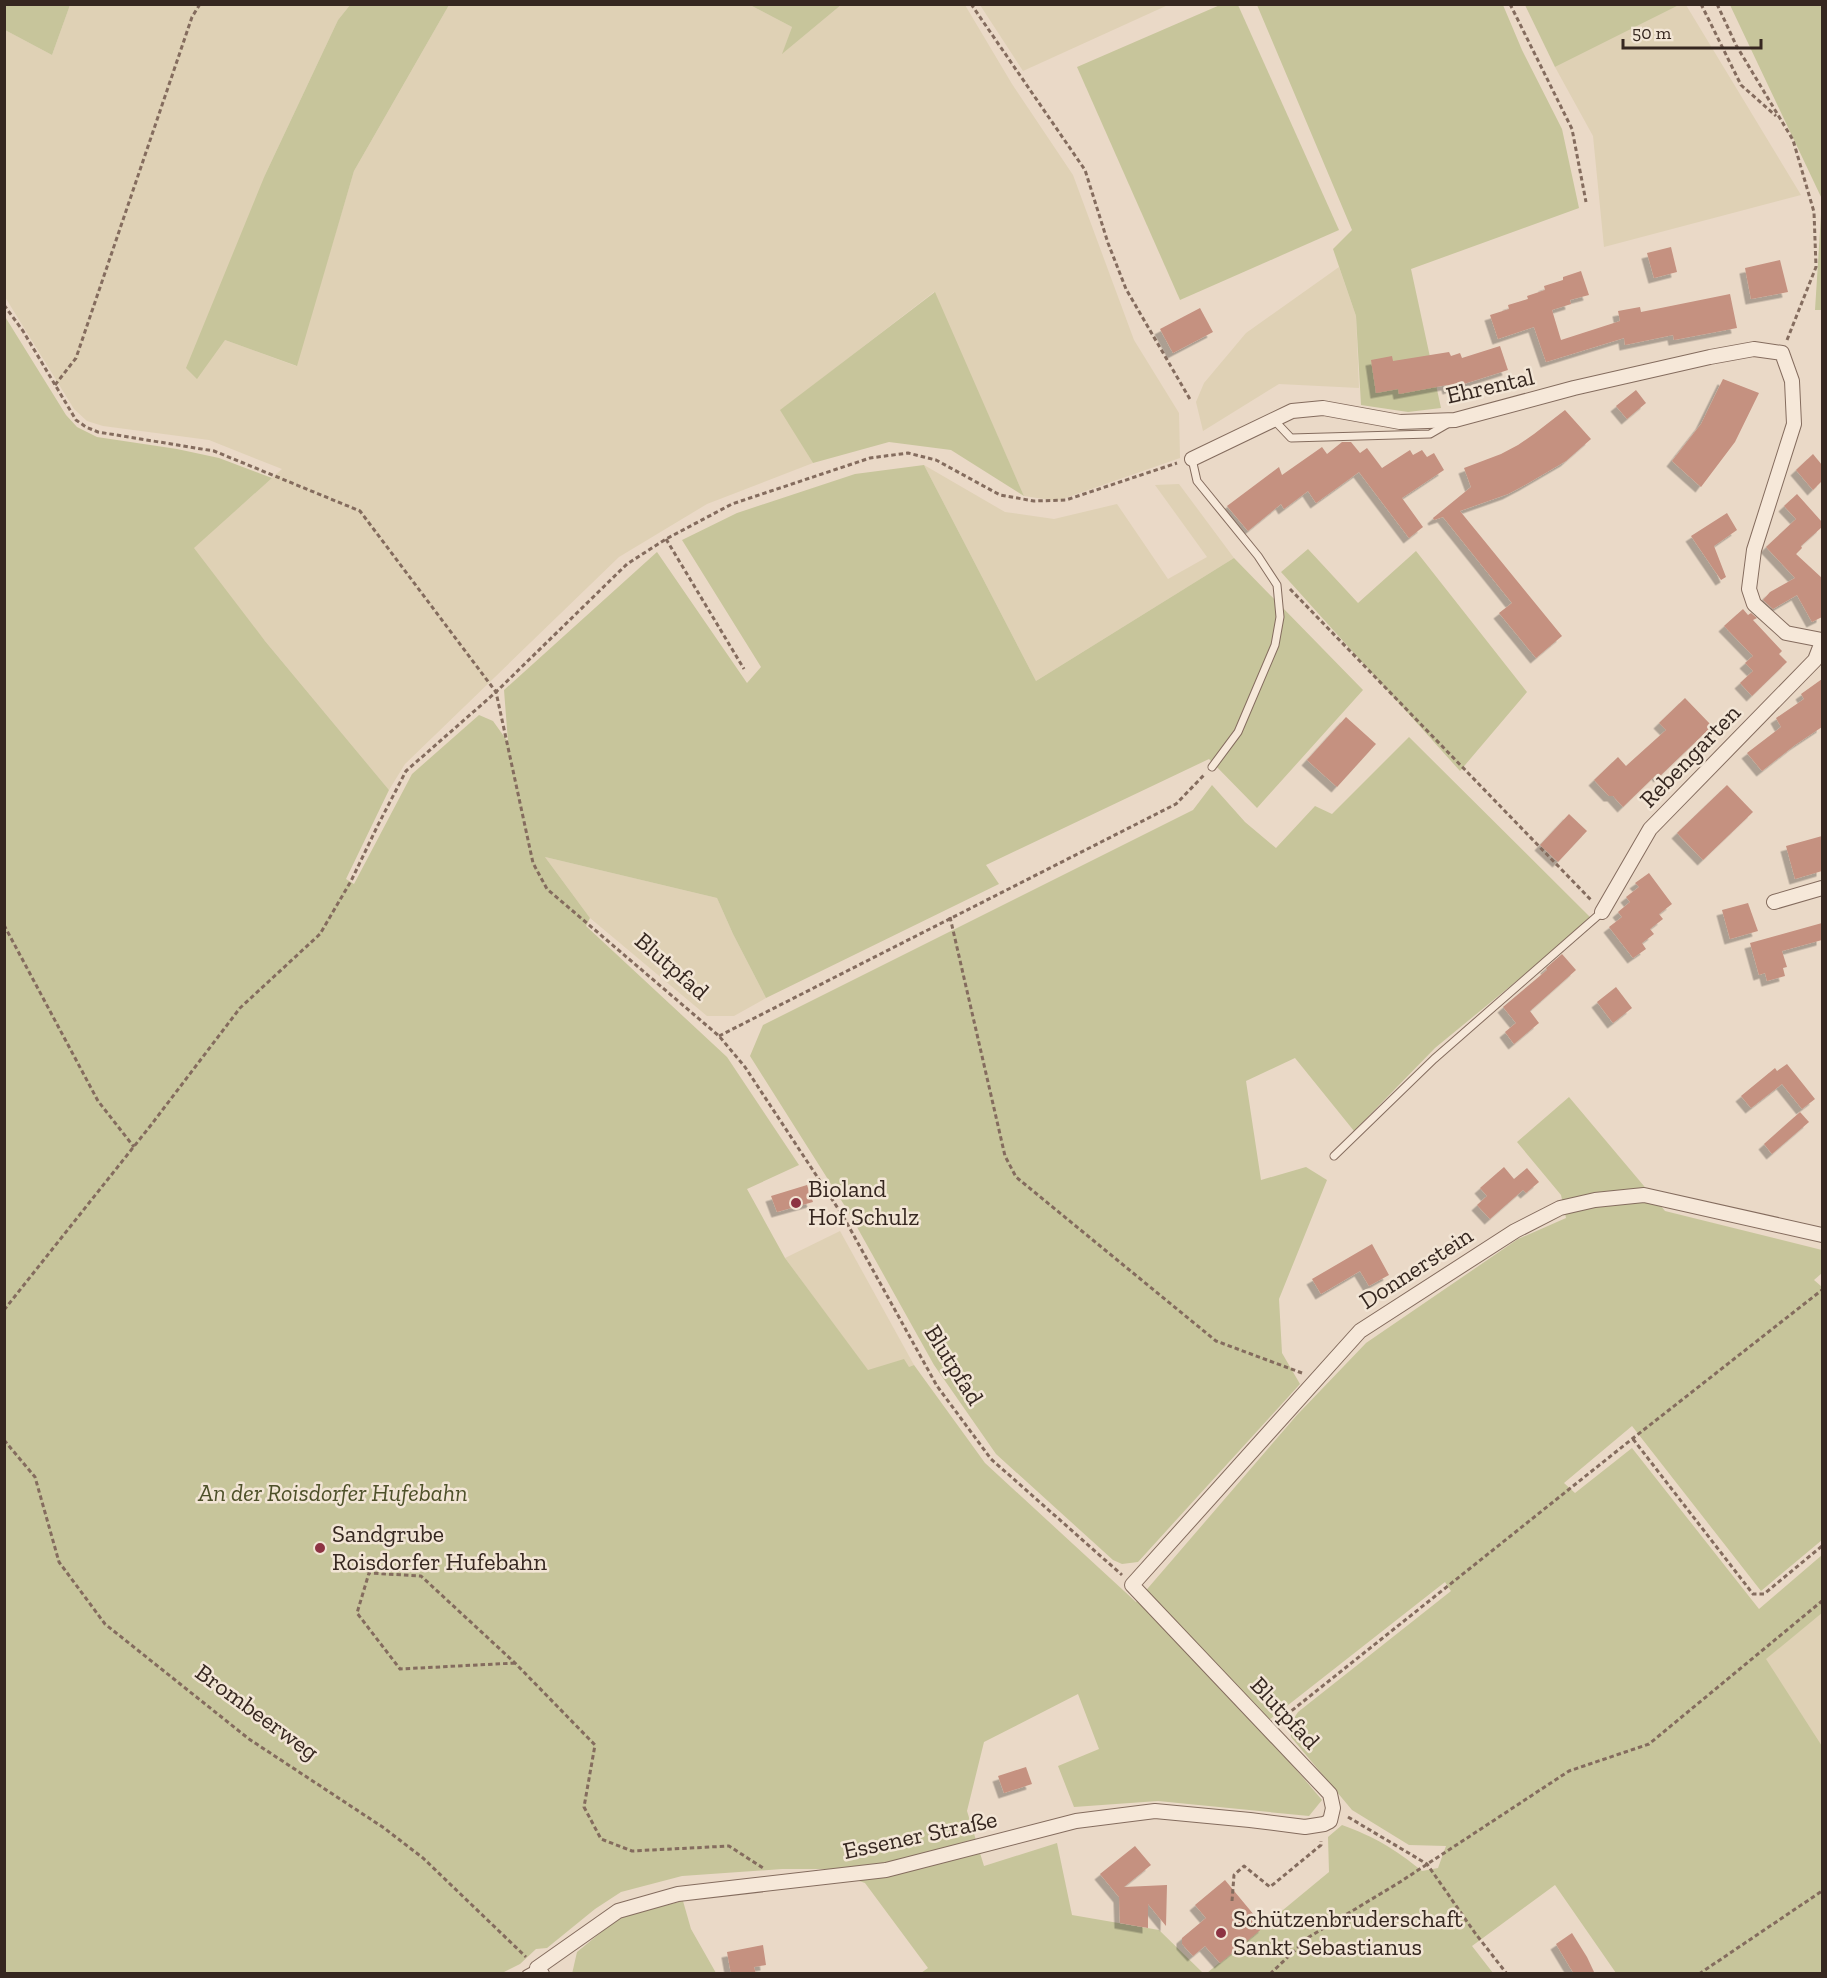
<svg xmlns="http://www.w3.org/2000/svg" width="1827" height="1978" viewBox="0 0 1827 1978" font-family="'Zilla Slab',serif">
  <defs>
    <filter id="shadow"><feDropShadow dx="-5.5" dy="5.5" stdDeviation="0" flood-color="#0004"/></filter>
  </defs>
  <rect width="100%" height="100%" fill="#ead9c7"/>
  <g fill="#dfd1b5">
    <path d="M70 5H350L338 20 265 175 225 340 296 366 354 171 449 5H750L792 27 783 53 841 5H965L1012 84 1073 175 1134 340 1179 413 1180 458 1057 501 1024 496 934 292 781 410 813 463 707 504 619 557 405 764 389 790 190 551 282 469 209 440 103 426 87 421 74 409 5 297V30L52 55Z"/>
    <path d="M980 5H1168L1023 71Z"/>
    <path d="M1679 5H1686L1801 195 1604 247 1593 136 1555 67Z"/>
    <path d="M1339 267 1356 316 1359 388 1279 384 1203 431 1196 402 1204 383 1246 333Z"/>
    <path d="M924 465 1005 512 1054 519 1117 504 1168 579 1207 557 1155 485 1179 484 1234 558 1036 681Z"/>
    <path d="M545 857 717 898 733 934 766 998 734 1016H707L590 918Z"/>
    <path d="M840 1231 914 1365 877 1383 785 1258Z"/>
    <path d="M1822 1613V1746L1765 1659Z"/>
  </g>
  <g fill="#c7c59b">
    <path d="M4 5H70L52 55 5 30Z"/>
    <path d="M350 5H449L354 171 297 366 225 340 197 379 186 368 265 175 338 20Z"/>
    <path d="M750 5H841L782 54 792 27Z"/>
    <path d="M1220 5H1238L1339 230 1180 300 1077 67Z"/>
    <path d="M1257 5H1503L1522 50 1562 129 1579 208 1411 269 1441 408 1408 412 1361 405 1356 316 1333 249 1352 230Z"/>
    <path d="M1525 5H1679L1555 67Z"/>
    <path d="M1730 5H1822V310H1815L1822 199Z"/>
    <path d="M935 292 1024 496 951 450 889 442 813 463 780 410Z"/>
    <path d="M4 315 66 415 77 427 97 437 177 449 219 458 272 478 194 548 265 641 389 790 346 879 354 884 412 774 479 715 493 721 508 742 504 690 657 552 747 683 761 667 682 540 737 513 855 474 924 465 1036 681 1234 558 1363 690 1257 808 1209 759 986 865 999 884 766 998 733 934 717 898 545 857 590 918 586 926 727 1057 799 1165 747 1189 785 1258 868 1370 904 1359 909 1367 914 1365 985 1463 1136 1602 1297 1415 1366 1343 1518 1239 1566 1218 1561 1195 1517 1142 1569 1097 1665 1211 1822 1250V1273L1814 1280 1822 1287V1540L1761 1591 1632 1426 1564 1483 1575 1493 1632 1448 1759 1609 1822 1555V1613L1766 1659 1822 1746V1973H1616L1555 1885 1472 1946 1493 1973H1207L1329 1872 1328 1837 1342 1825C1375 1837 1395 1849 1422 1871L1438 1868 1446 1846 1409 1845 1352 1810 1291 1737 1290 1724 1298 1712 1451 1591 1445 1582 1260 1727 1322 1800 1309 1816 1158 1801 1074 1807 1058 1766 1099 1749 1078 1694 984 1742 967 1811 984 1866 1057 1843 1072 1915 1159 1930 1203 1973H921L928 1968 865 1883 824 1869H782L682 1876 621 1892 595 1909 547 1948 536 1949 520 1964 502 1973H5Z"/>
    <path d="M1308 549 1358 603 1416 551 1527 692 1460 771 1281 572Z"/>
    <path d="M1409 737 1592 919 1435 1048 1354 1131 1295 1058 1246 1081 1261 1180 1306 1167 1327 1180 1279 1299 1282 1353 1300 1384 1138 1562 1122 1564 1113 1560 996 1454 934 1365 848 1211 750 1056 763 1025 1193 810 1212 785 1245 822 1276 848 1315 806 1332 814Z"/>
    <path d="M683 1901 691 1929 716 1973 572 1974 577 1952 621 1916Z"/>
  </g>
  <g fill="#c59180" filter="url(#shadow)">
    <path d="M1671 247 1677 272 1654 278 1647 253Z"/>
    <path d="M1780 260 1788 292 1751 299 1745 268Z"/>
    <path d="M1581 271 1589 295 1570 300 1571 304 1552 310 1561 340 1620 321 1618 311 1640 307 1641 312 1730 294 1737 328 1674 340 1673 335 1625 345 1624 338 1546 362 1534 327 1498 339 1490 315 1509 309 1508 305 1528 299 1527 296 1545 290 1544 286 1563 280V277Z"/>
    <path d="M1200 308 1213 332 1173 353 1160 329Z"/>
    <path d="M1500 346 1508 370 1448 389 1447 385 1399 394 1398 389 1376 393 1371 360 1392 356 1393 361 1449 352 1451 356 1460 353 1462 358Z"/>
    <path d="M1723 379 1759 393 1735 442 1701 487 1672 461 1701 424Z"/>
    <path d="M1636 390 1646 403 1627 419 1616 406Z"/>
    <path d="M1565 410 1591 439 1566 461 1525 485 1508 494 1460 511 1562 636 1536 658 1499 613 1512 603 1443 517 1434 520 1433 518 1471 487 1464 468 1501 454 1518 445 1534 434Z"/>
    <path d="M1342 442H1351L1360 453 1367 448 1382 468 1410 450 1413 455 1422 450 1427 457 1434 453 1444 470 1402 498 1423 527 1409 538 1359 472 1316 503 1308 491 1284 509 1281 504 1248 531 1227 506 1279 467 1282 475 1322 447 1327 454Z"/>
    <path d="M1813 454 1822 465V481L1813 490 1796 470Z"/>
    <path d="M1797 494 1822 522V527L1801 546 1802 548 1796 554 1822 578V617L1812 622 1797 595 1773 609 1763 600 1770 592 1795 578 1766 547 1796 519 1784 506Z"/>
    <path d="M1727 513 1737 530 1714 546 1726 577 1721 580 1691 536Z"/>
    <path d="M1743 609 1748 615 1751 613 1757 618 1753 620 1782 651 1779 654 1787 662 1752 696 1740 683 1753 671 1745 663 1753 656 1724 626Z"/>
    <path d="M1822 679V727L1795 745 1762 771 1747 753 1781 727 1776 718 1804 699 1801 694Z"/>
    <path d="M1685 698 1712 726 1659 777 1657 774 1623 807 1613 796H1609L1594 780 1618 757 1626 766 1666 730 1659 723Z"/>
    <path d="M1346 717 1376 744 1337 787 1307 760Z"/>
    <path d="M1727 785 1753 812 1703 860 1677 833Z"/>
    <path d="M1569 814 1587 831 1558 862 1540 845Z"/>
    <path d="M1822 836V871L1795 879 1786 846Z"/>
    <path d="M1649 873 1672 904 1659 914 1663 919 1650 929 1654 934 1642 943 1646 949 1633 958 1609 927 1622 917 1618 912 1630 902 1626 897 1639 887 1635 883Z"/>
    <path d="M1748 903 1758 931 1730 939 1722 910Z"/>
    <path d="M1822 923V940L1782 951 1787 967 1783 968 1785 976 1767 981 1765 973 1759 975 1750 943Z"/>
    <path d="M1562 954 1576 970 1530 1011 1539 1023 1514 1044 1505 1032 1516 1023 1503 1007 1547 970 1546 968Z"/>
    <path d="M1616 987 1632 1008 1613 1023 1597 1002Z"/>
    <path d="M1787 1064 1815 1099 1802 1109 1782 1084 1751 1108 1741 1096 1775 1068 1777 1071Z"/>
    <path d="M1800 1112 1809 1122 1772 1154 1764 1144Z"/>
    <path d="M1504 1167 1514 1179 1527 1168 1539 1182 1526 1193 1523 1190 1490 1219 1477 1205 1487 1196 1480 1188Z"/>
    <path d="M807 1185 813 1202 777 1212 771 1196Z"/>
    <path d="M1372 1244 1389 1275 1369 1286 1360 1271 1321 1294 1312 1279Z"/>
    <path d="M1026 1767 1032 1784 1004 1793 998 1776Z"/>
    <path d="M1135 1846 1151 1865 1124 1887 1167 1885 1166 1926 1148 1904V1928L1120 1923 1119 1897 1100 1874Z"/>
    <path d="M1225 1880 1264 1927 1220 1963 1205 1946 1193 1956 1182 1944V1938L1206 1918 1195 1905Z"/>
    <path d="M1572 1933 1587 1957 1595 1974H1574L1556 1944Z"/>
    <path d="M763 1945 766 1965 754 1967 756 1974H731L727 1952Z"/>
  </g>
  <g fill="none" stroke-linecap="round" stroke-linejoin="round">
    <defs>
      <g id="service">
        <path d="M1274 420 1291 438 1430 434 1449 423"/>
        <path d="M1192 459 1197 481 1258 556 1277 585 1280 617 1275 645 1238 732 1212 767"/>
        <path d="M1334 1156 1434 1059 1602 912"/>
        <path d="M526 1974 537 1968"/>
      </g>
      <g id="minor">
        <path d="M1192 459 1292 411 1323 408 1400 422 1455 420 1574 388 1710 357 1754 349 1782 353 1792 381 1794 424 1754 550 1749 589 1754 604 1786 633 1822 640"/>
        <path d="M1774 902 1822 888"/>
        <path d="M1602 912 1650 829 1815 660 1822 642"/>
        <path d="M542 1974 537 1968 618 1911 678 1894 886 1870 1076 1821 1155 1811 1250 1820 1305 1827 1324 1824 1330 1821 1333 1808 1330 1794 1132 1585 1360 1331 1515 1231 1560 1208 1595 1200 1644 1195 1822 1235"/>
      </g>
    </defs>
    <use href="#service" stroke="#846c5e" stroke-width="9"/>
    <use href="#minor" stroke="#846c5e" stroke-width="16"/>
    <g stroke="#846c5e" stroke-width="3" stroke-dasharray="4.5 3" stroke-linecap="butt">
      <path d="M971 4 1085 170 1108 243 1126 289 1191 401"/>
      <path d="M1510 4 1572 129 1586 202"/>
      <path d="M1701 4 1741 85 1776 116"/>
      <path d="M1717 4 1736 45 1793 140 1814 212 1816 267 1787 340"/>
      <path d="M4 305 23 331 76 420 86 427 98 432 214 451 360 511 496 692 533 863 547 889 719 1036 745 1067 843 1216 937 1386 991 1459 1122 1575"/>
      <path d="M55 385 76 358 192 17 200 4"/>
      <path d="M666 539 744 669"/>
      <path d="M1290 589 1592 901"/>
      <path d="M950 917 1005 1156 1016 1177 1216 1341 1302 1373"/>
      <path d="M4 925 98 1101 134 1147"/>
      <path d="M719 1036 1176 804 1204 775"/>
      <path d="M4 1310 151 1125 240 1008 320 934 351 881 378 825 406 771 496 692 627 564 666 539 732 504 870 458 908 453 936 460 1000 495 1034 501 1066 500 1177 463"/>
      <path d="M1633 1439 1753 1594H1764L1822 1546"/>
      <path d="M4 1440 35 1477 59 1562 105 1624 249 1739 384 1828 423 1858 526 1957"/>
      <path d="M515 1663 400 1669 357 1613 369 1573 421 1576 515 1663 595 1745 584 1807 601 1839 632 1851 729 1846 763 1868"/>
      <path d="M1280 1720 1632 1439 1822 1290"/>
      <path d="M1348 1817 1427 1864 1475 1933 1507 1974"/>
      <path d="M1232 1901 1234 1875 1244 1866 1270 1887 1321 1845V1841"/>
      <path d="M1270 1974 1309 1937 1400 1882 1569 1771 1649 1744 1822 1601"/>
      <path d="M1699 1974 1822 1891"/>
    </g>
    <use href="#service" stroke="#f6e8d9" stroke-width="7"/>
    <use href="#minor" stroke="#f6e8d9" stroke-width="14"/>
  </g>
  <g fill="#8d3343" stroke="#f2e5d5" stroke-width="2">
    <circle cx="796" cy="1203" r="6"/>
    <circle cx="320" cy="1548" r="6"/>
    <circle cx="1221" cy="1933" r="6"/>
  </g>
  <g text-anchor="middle" stroke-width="5" stroke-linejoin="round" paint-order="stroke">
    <g font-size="24" fill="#362720" stroke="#f2e5d5">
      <text transform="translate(1490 386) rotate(-13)" y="8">Ehrental</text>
      <text transform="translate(1690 756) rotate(-46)" y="8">Rebengarten</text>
      <text transform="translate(672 966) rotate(41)" y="8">Blutpfad</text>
      <text transform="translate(1416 1268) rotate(-33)" y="8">Donnerstein</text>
      <text transform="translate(954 1365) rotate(58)" y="8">Blutpfad</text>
      <text transform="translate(257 1712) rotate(36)" y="8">Brombeerweg</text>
      <text transform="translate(1285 1713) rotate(47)" y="8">Blutpfad</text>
      <text transform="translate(920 1835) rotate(-12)" y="8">Essener Straße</text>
    </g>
    <g font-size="24" fill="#362720" stroke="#f2e5d5" text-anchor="start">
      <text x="808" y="1197">Bioland<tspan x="808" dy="28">Hof Schulz</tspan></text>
      <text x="332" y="1542">Sandgrube<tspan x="332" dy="28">Roisdorfer Hufebahn</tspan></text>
      <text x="1233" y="1927">Schützenbruderschaft<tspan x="1233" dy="28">Sankt Sebastianus</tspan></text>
    </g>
    <g font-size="24" font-style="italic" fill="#4d5029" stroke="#f2e5d5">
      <text x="333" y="1501">An der Roisdorfer Hufebahn</text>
    </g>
  </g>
  <rect width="1827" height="1978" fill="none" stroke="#362720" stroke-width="12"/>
  <path d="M1623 39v9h138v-9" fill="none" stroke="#362720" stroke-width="3"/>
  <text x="1632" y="39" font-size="18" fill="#362720" stroke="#f2e5d5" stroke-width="4.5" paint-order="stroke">50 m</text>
</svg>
